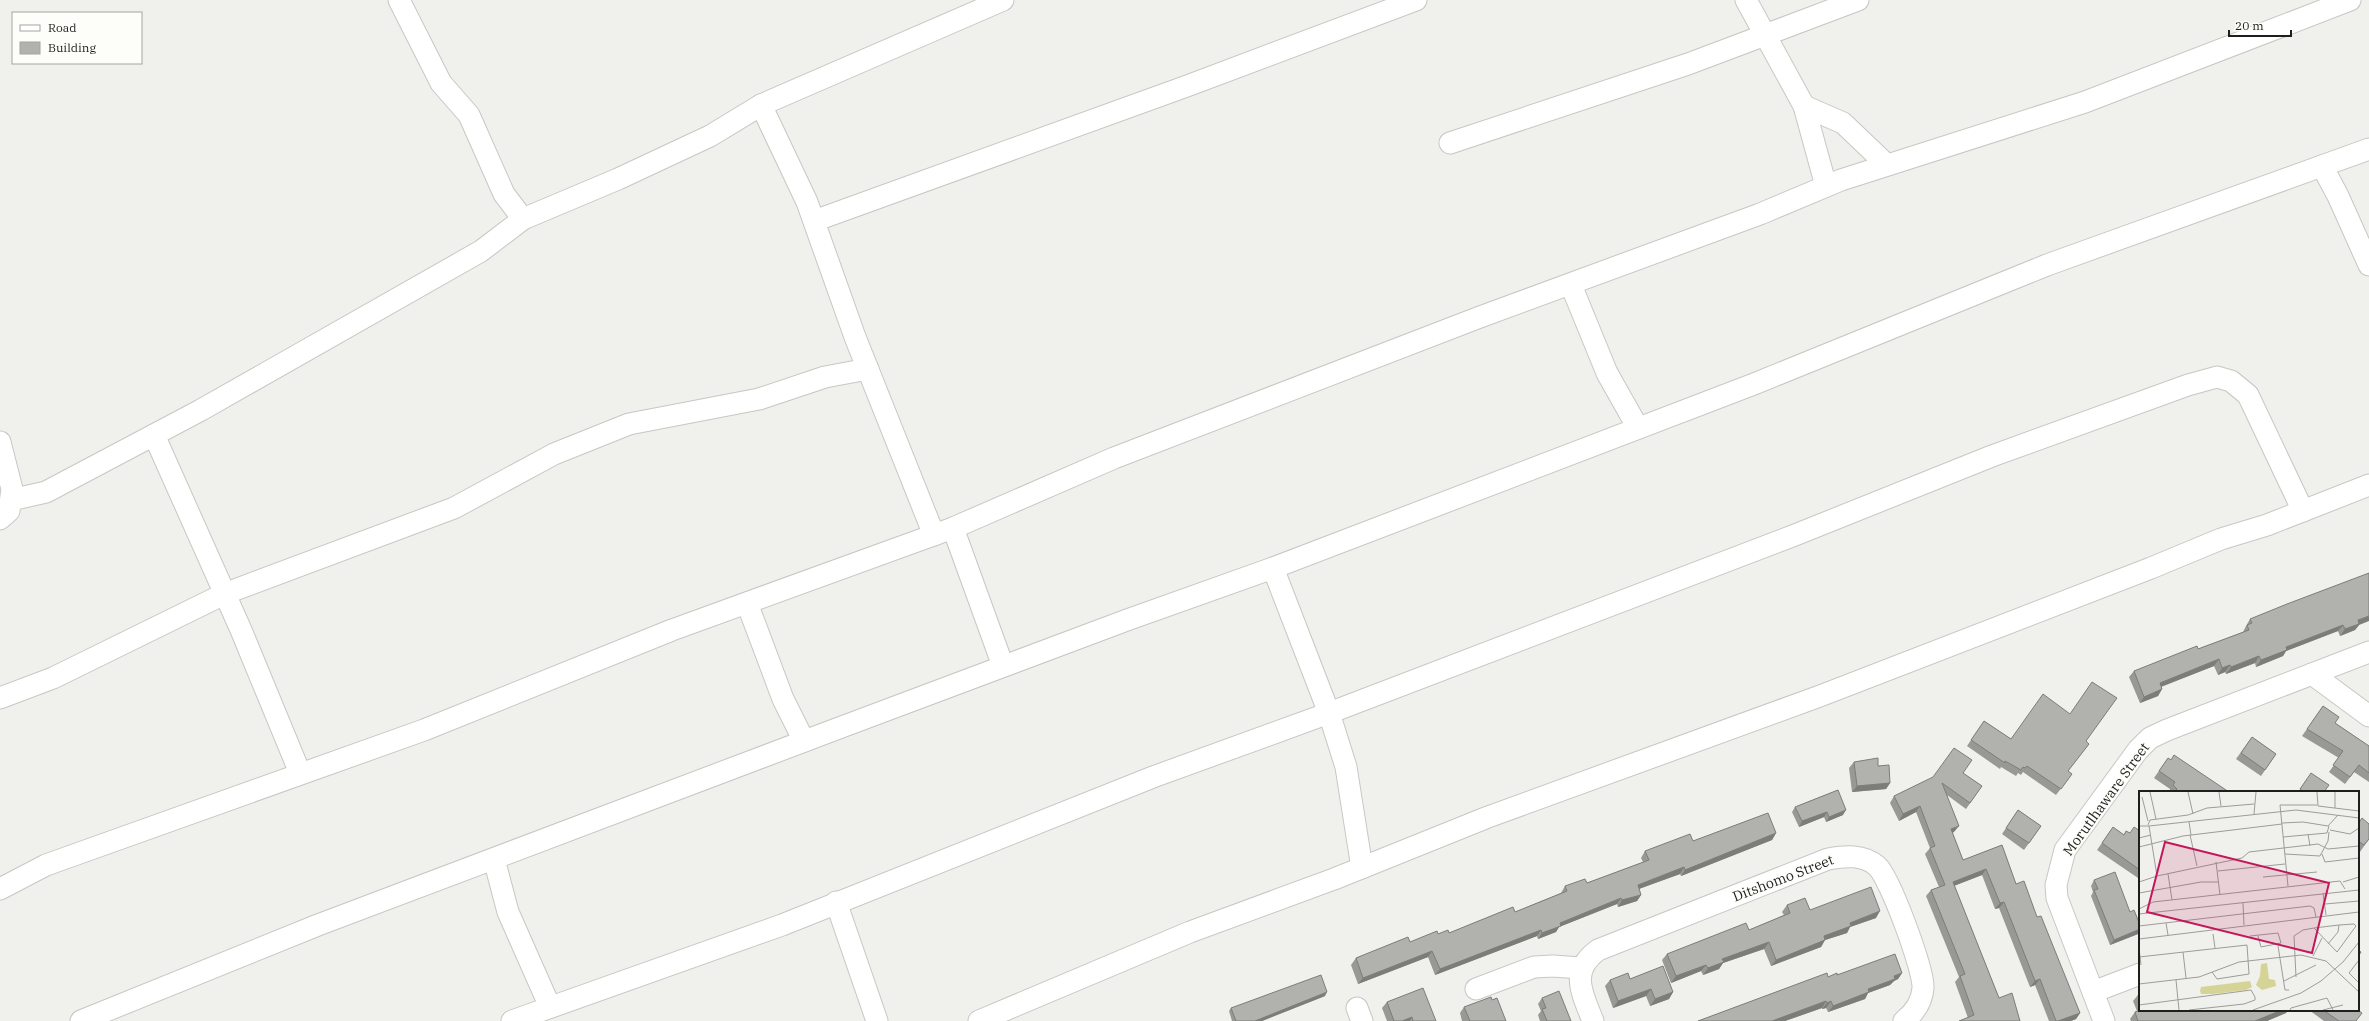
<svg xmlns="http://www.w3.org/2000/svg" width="2369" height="1021" viewBox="0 0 2369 1021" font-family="'IBM Plex Serif',serif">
  <rect width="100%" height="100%" fill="#f0f0ec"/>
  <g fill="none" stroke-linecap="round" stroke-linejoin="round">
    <defs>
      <g id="minor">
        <path d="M399 0 441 83 469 115 504 194 523 219"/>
        <path d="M1746 0 1804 106 1826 186"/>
        <path d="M761 105 807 202 855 337 934 535"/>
        <path d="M1804 106 1843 123 1886 164"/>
        <path d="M1450 143 1688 64 1858 0"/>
        <path d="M2322 166 2338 196 2369 265"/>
        <path d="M814 221 1187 86 1416 0"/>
        <path d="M1571 285 1607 373 1638 428"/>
        <path d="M154 435 241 630 300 773"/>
        <path d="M0 442 12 489 9 511 0 519"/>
        <path d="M11 500 46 492 201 410 481 251 523 219 618 179 710 136 761 105 1003 0"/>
        <path d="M953 528 1003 666"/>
        <path d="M1273 568 1329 713 1346 767 1362 868"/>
        <path d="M747 603 783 699 804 741"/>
        <path d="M2312 674 2369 716"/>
        <path d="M0 698 53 678 224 594 454 508 554 454 629 424 759 399 825 377 868 369"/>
        <path d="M494 859 508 912 550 1007"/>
        <path d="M0 889 46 865 424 730 672 630 953 528 1114 458 1480 317 1760 214 1841 180 2085 102 2350 0"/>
        <path d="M836 902 877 1021"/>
        <path d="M1476 989 1534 967 1553 966 1581 968"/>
        <path d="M2093 992 2140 974"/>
        <path d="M1357 1008 1362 1021"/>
        <path d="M81 1021 318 925 847 725 1127 620 1273 568 1754 384 2047 265 2369 149"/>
        <path d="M512 1021 782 925 1153 777 1329 713 1795 535 1992 456 2188 385 2217 377 2231 381 2248 395 2303 511"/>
        <path d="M979 1021 1190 932 1334 879 1488 817 1820 696 2151 568 2221 539 2267 525 2369 485"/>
        <path d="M1593 1021C1582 993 1569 971 1598 950L1828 859C1845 856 1863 854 1877 866 1890 878 1924 970 1923 988 1922 1002 1914 1013 1904 1021"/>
        <path d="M2104 1021 2057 898 2056 885 2065 850 2138 750 2150 738 2167 730 2369 652"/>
      </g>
    </defs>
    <use href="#minor" stroke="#c7c7c3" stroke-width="23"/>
    <use href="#minor" stroke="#fff" stroke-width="21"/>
  </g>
  <g fill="#989895">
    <path d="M2250 619 2359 625 2355 630 2340 636 2338 631 2286 651 2283 656 2256 667 2255 663 2226 674 2225 672 2218 675 2214 666 2161 687 2162 689 2158 696 2140 703 2129 677 2134 671 2198 649 2243 632 2246 626Z"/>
    <path d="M2323 706 2335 723 2369 746V782L2354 772 2345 784 2329 772 2339 758 2302 736Z"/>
    <path d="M1984 721 2011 739 2086 741 2089 744 2068 771 2072 774 2056 795 2023 772 2021 775 2018 773 2016 776 2001 767 2000 769 1967 746Z"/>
    <path d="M2252 737 2276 754 2261 776 2236 759Z"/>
    <path d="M2168 758 2229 792H2169L2170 789 2154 778Z"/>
    <path d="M1854 762 1878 766 1890 783 1886 789 1852 792 1849 768Z"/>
    <path d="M1963 773 1982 786 1966 809 1947 795 1954 832 1952 833 1963 860 2002 845 2016 884 2037 917 2080 1013 2076 1019 2071 1021H2049L2035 985 2030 987 1999 908 1995 909 1982 875 1954 886 1999 998 2020 1021 1968 1018 1955 982 1959 977 1926 896 1931 890 1939 887 1925 854 1930 848 1916 812 1899 821 1890 803 1894 796Z"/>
    <path d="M2307 780 2324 792H2298Z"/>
    <path d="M1838 790 1843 815 1826 822 1824 817 1799 827 1792 812 1795 807Z"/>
    <path d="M2018 810 2041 826 2024 850 2002 834Z"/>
    <path d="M2358 824 2369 839 2360 852 2358 851Z"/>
    <path d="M2113 827 2124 835 2140 831V875L2138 878 2097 850Z"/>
    <path d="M1776 833 1772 840 1681 876 1680 874 1639 889 1641 895 1637 901 1618 907 1617 904 1559 927 1556 932 1538 939 1537 936 1435 975 1428 957 1358 984 1351 965 1356 958 1438 934 1449 933 1515 912 1561 893 1565 886 1587 883 1643 862 1641 858 1645 851 1693 841Z"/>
    <path d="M2094 880 2138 934 2110 945 2091 896 2093 892 2091 886Z"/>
    <path d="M1787 905 1810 910 1876 918 1850 927 1847 933 1825 940 1821 947 1771 966 1764 949 1723 963 1719 969 1703 975 1701 971 1671 983 1662 960 1667 954 1749 930 1784 915 1782 912Z"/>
    <path d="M1902 973 1898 979 1894 981 1890 985 1868 993 1865 999 1828 1012 1826 1008 1822 1009V1008L1785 1021H1698L1828 977 1837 975Z"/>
    <path d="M1630 979 1673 992 1669 999 1650 1006 1646 996 1613 1008 1605 986 1610 980Z"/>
    <path d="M2140 994V1010H2288L2286 1013 2267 1021H2131L2130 1019 2135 1012 2137 1011 2133 1001 2138 995Z"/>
    <path d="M1325 996 1262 1021H1232L1229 1011 1231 1008Z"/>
    <path d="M1542 998 1571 1021H1540L1538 1015 1541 1011 1538 1004Z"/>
    <path d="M1492 1000 1506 1021H1462L1460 1013 1464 1007Z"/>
    <path d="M1387 1002 1436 1021H1387L1382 1008Z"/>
    <path d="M2309 1010H2358L2356 1021H2324Z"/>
  </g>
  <g fill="#7c7c79">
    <path d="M2369 616V621L2359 625 2355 630 2340 636 2345 629 2358 620Z"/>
    <path d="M2343 625 2338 631 2286 651 2283 656 2256 667 2261 660 2286 647Z"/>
    <path d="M2259 656 2255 663 2226 674 2231 667Z"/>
    <path d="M2219 659 2214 666 2155 689 2160 683Z"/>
    <path d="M2230 665 2225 672 2218 675 2222 668Z"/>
    <path d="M2162 689 2158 696 2140 703 2144 697Z"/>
    <path d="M1890 783 1886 789 1852 792 1857 786Z"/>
    <path d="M1920 806 1916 812 1899 821 1903 814Z"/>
    <path d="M1846 810 1843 815 1826 822 1829 817Z"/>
    <path d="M1827 812 1824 817 1799 827 1802 821Z"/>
    <path d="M1959 826 1954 832 1946 835 1951 829Z"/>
    <path d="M1776 833 1772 840 1681 876 1685 870Z"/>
    <path d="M1684 867 1680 874 1633 891 1638 885Z"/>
    <path d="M1986 869 1982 875 1948 888 1953 882Z"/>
    <path d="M1641 895 1637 901 1618 907 1622 900Z"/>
    <path d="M1621 898 1617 904 1559 927 1556 932 1538 939 1542 933 1560 923Z"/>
    <path d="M2004 902 1999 908 1995 909 2000 903Z"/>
    <path d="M1880 911 1876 918 1850 927 1847 933 1825 940 1821 947 1771 966 1776 960 1850 923Z"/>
    <path d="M2140 929V931L2138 934 2110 945 2114 940Z"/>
    <path d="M1541 930 1537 936 1435 975 1440 969Z"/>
    <path d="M1769 942 1764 949 1723 963 1719 969 1703 975 1708 968 1722 959Z"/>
    <path d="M1432 951 1428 957 1358 984 1363 978Z"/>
    <path d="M1706 965 1701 971 1671 983 1676 976Z"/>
    <path d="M1902 973 1898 979 1894 981 1890 985 1868 993 1865 999 1828 1012 1833 1006 1894 976Z"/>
    <path d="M2040 979 2035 985 2030 987 2035 981Z"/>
    <path d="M1651 989 1646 996 1613 1008 1618 1001Z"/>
    <path d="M1327 992 1325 996 1262 1021H1255Z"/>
    <path d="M1673 992 1669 999 1650 1006 1655 999Z"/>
    <path d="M1826 1001 1822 1008 1785 1021H1772Z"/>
    <path d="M1831 1001 1826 1008 1822 1009 1827 1003Z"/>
    <path d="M2282 1010H2288L2286 1013 2267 1021H2255Z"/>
    <path d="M2080 1013 2076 1019 2071 1021H2058Z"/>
    <path d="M1412 1017 1410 1021H1402Z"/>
  </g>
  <g fill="#b1b1ad" stroke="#7c7c79">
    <path d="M2369 573V616L2358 620 2359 624 2345 629 2343 625 2286 647 2287 650 2261 660 2259 656 2231 667 2230 665 2222 668 2219 659 2160 683 2162 689 2144 697 2134 671 2197 646 2198 649 2249 630 2247 625 2252 623 2250 619 2287 604Z"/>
    <path d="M2092 682 2117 698 2086 741 2089 744 2068 771 2072 774 2061 789 2027 766 2025 768 2023 767 2021 770 2005 761V763L1971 740 1984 721 2011 739 2043 694 2070 714Z"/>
    <path d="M2323 706 2339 717 2335 723 2369 746V773L2359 765 2350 777 2333 765 2343 751 2307 729Z"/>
    <path d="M2252 737 2276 754 2265 770 2241 753Z"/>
    <path d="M1954 748 1972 760 1963 773 1982 786 1970 803 1942 783 1959 826 1951 829 1963 860 2002 845 2016 884 2024 881 2037 917 2041 916 2080 1013 2058 1021H2056L2040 979 2035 981 2004 902 2000 903 1986 869 1953 882 1999 998 2012 993 2020 1021H1959L1974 1015 1960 976 1965 974 1931 890 1945 885 1930 848 1935 846 1920 806 1903 814 1894 796 1933 777Z"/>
    <path d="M2174 755 2229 792H2175L2177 789 2173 785 2175 782 2159 771 2168 758 2171 760Z"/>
    <path d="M1878 758V766L1889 765 1890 783 1857 786 1854 762Z"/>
    <path d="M2311 773 2329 785 2324 792H2304L2300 789Z"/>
    <path d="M1838 790 1846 810 1829 817 1827 812 1802 821 1795 807Z"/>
    <path d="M2018 810 2041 826 2029 843 2006 828Z"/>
    <path d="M1768 813 1776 833 1685 870 1684 867 1638 885 1641 895 1622 900 1621 898 1560 923 1561 926 1542 933 1541 930 1440 969 1432 951 1363 978 1356 958 1408 937 1410 942 1437 931 1438 934 1448 930 1449 933 1513 907 1515 912 1567 891 1565 886 1585 879 1587 883 1649 860 1645 851 1690 834 1693 841Z"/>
    <path d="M2362 818 2369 824V839L2364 845 2358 841V824Z"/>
    <path d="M2113 827 2124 835 2126 831 2130 833 2134 827 2140 831V870L2102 843Z"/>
    <path d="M2115 872 2130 912 2134 910 2140 925V929L2114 940 2094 890 2098 889 2094 880Z"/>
    <path d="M1871 887 1880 911 1850 923 1851 926 1824 936 1825 940 1776 960 1769 942 1722 959 1724 962 1708 968 1706 965 1676 976 1667 954 1746 923 1749 930 1790 913 1787 905 1805 898 1810 910Z"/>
    <path d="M2358 950 2361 952 2358 957Z"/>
    <path d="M1895 954 1902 973 1894 976 1895 979 1868 989 1869 992 1833 1006 1831 1001 1827 1003 1826 1001 1772 1021H1698L1827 973 1828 977 1837 973V975Z"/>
    <path d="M1663 966 1673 992 1655 999 1651 989 1618 1001 1610 980 1628 973 1630 979Z"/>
    <path d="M1321 975 1327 992 1255 1021H1236L1231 1008Z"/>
    <path d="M1423 988 1436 1021H1413L1412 1017 1402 1021H1394L1387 1002Z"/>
    <path d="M1559 991 1571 1021H1547L1542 1009 1546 1008 1542 998Z"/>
    <path d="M2140 994V1000L2138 995Z"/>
    <path d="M1491 997 1492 1000 1497 998 1506 1021H1470L1464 1007Z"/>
    <path d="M2140 1010H2282L2255 1021H2138L2135 1012Z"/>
    <path d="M2323 1010H2358L2362 1013 2356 1021H2339Z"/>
  </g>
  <g text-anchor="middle" stroke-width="4" stroke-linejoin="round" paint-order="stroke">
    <g font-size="14" fill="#1e1e1d" stroke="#fdfdf9">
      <text transform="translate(2106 799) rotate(-54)" y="5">Morutlhaware Street</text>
      <text transform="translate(1783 878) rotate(-21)" y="5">Ditshomo Street</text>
    </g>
  </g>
  <g transform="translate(2139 791)">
    <rect width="220" height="220" fill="#f0f0ec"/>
    <path d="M128 172 130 188 136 189 137 195 123 199 117 194 121 185 122 173ZM111 190 113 196 107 199 74 203H62L61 200 62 196Z" fill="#d5d395"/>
    <path fill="none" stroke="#9c9c99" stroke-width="1" d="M11 1 17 28M49 1 54 23M80 1 82 15M178 1 179 15 220 20M196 1V17M3 6 9 30M115 23 117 1M50 31 52 44M143 32 164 31 189 35 199 24M9 34 11 29 49 24 68 17 115 13M0 35H10L18 85 0 91M10 35 157 19 220 27M191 39 211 43 220 37M169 43 171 55M51 44 58 75M144 46 188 42 190 35M0 47 12 44M0 56 44 45 143 33M146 63 181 65 189 50 190 41M183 63 186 71 220 67M77 71 81 104M79 80 146 73M29 83 33 109M18 85 103 67 110 61 179 53 189 58 220 55M124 86 178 81M204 91 220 86M149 95 141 14H178M0 102 62 91H80M184 102 187 124M104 112 105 134M186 113 220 110M0 118 14 111 201 90 206 98M0 123 220 99M27 132 29 144M0 135 171 115 175 117 177 126M74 143 76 157M111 145 139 142 142 152 122 156 119 145M0 148 220 121M189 153 199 141 200 134M139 155 146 199H150M0 157 2 174M44 161 47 187M174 165 183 147M0 166 108 154 110 183 78 188 73 181M220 169 210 182 220 192M157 186 155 145 164 139 175 137 200 134 215 133 217 135 198 161 175 137M37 189 40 219M145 190 177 174M0 193 60 186 100 171 162 164 187 170 220 201M0 214 112 199 116 206V209L105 213 50 219M114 219 162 202 182 190 204 171 220 151M151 219 152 217 188 207 194 219M184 219 204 214"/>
    <path fill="#c2185b" fill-opacity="0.15" stroke="#c2185b" stroke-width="2" d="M26 51 190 92 173 162 8 121Z"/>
    <rect width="220" height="220" fill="none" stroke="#1e1e1d" stroke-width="2"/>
  </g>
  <rect x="12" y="12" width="130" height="52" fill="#fdfdf9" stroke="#a4a4a1"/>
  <rect x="20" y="25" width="20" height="6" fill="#ffffff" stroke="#a4a4a1"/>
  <text x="48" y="32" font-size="12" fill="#1e1e1d">Road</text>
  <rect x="20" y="42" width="20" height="12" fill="#b1b1ad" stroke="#a4a4a1"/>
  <text x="48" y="52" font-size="12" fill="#1e1e1d">Building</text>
  <path d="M2229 30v6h62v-6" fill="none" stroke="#1e1e1d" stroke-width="2"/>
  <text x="2235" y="30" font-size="12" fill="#1e1e1d" stroke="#fdfdf9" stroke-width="3" paint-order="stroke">20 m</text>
</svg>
